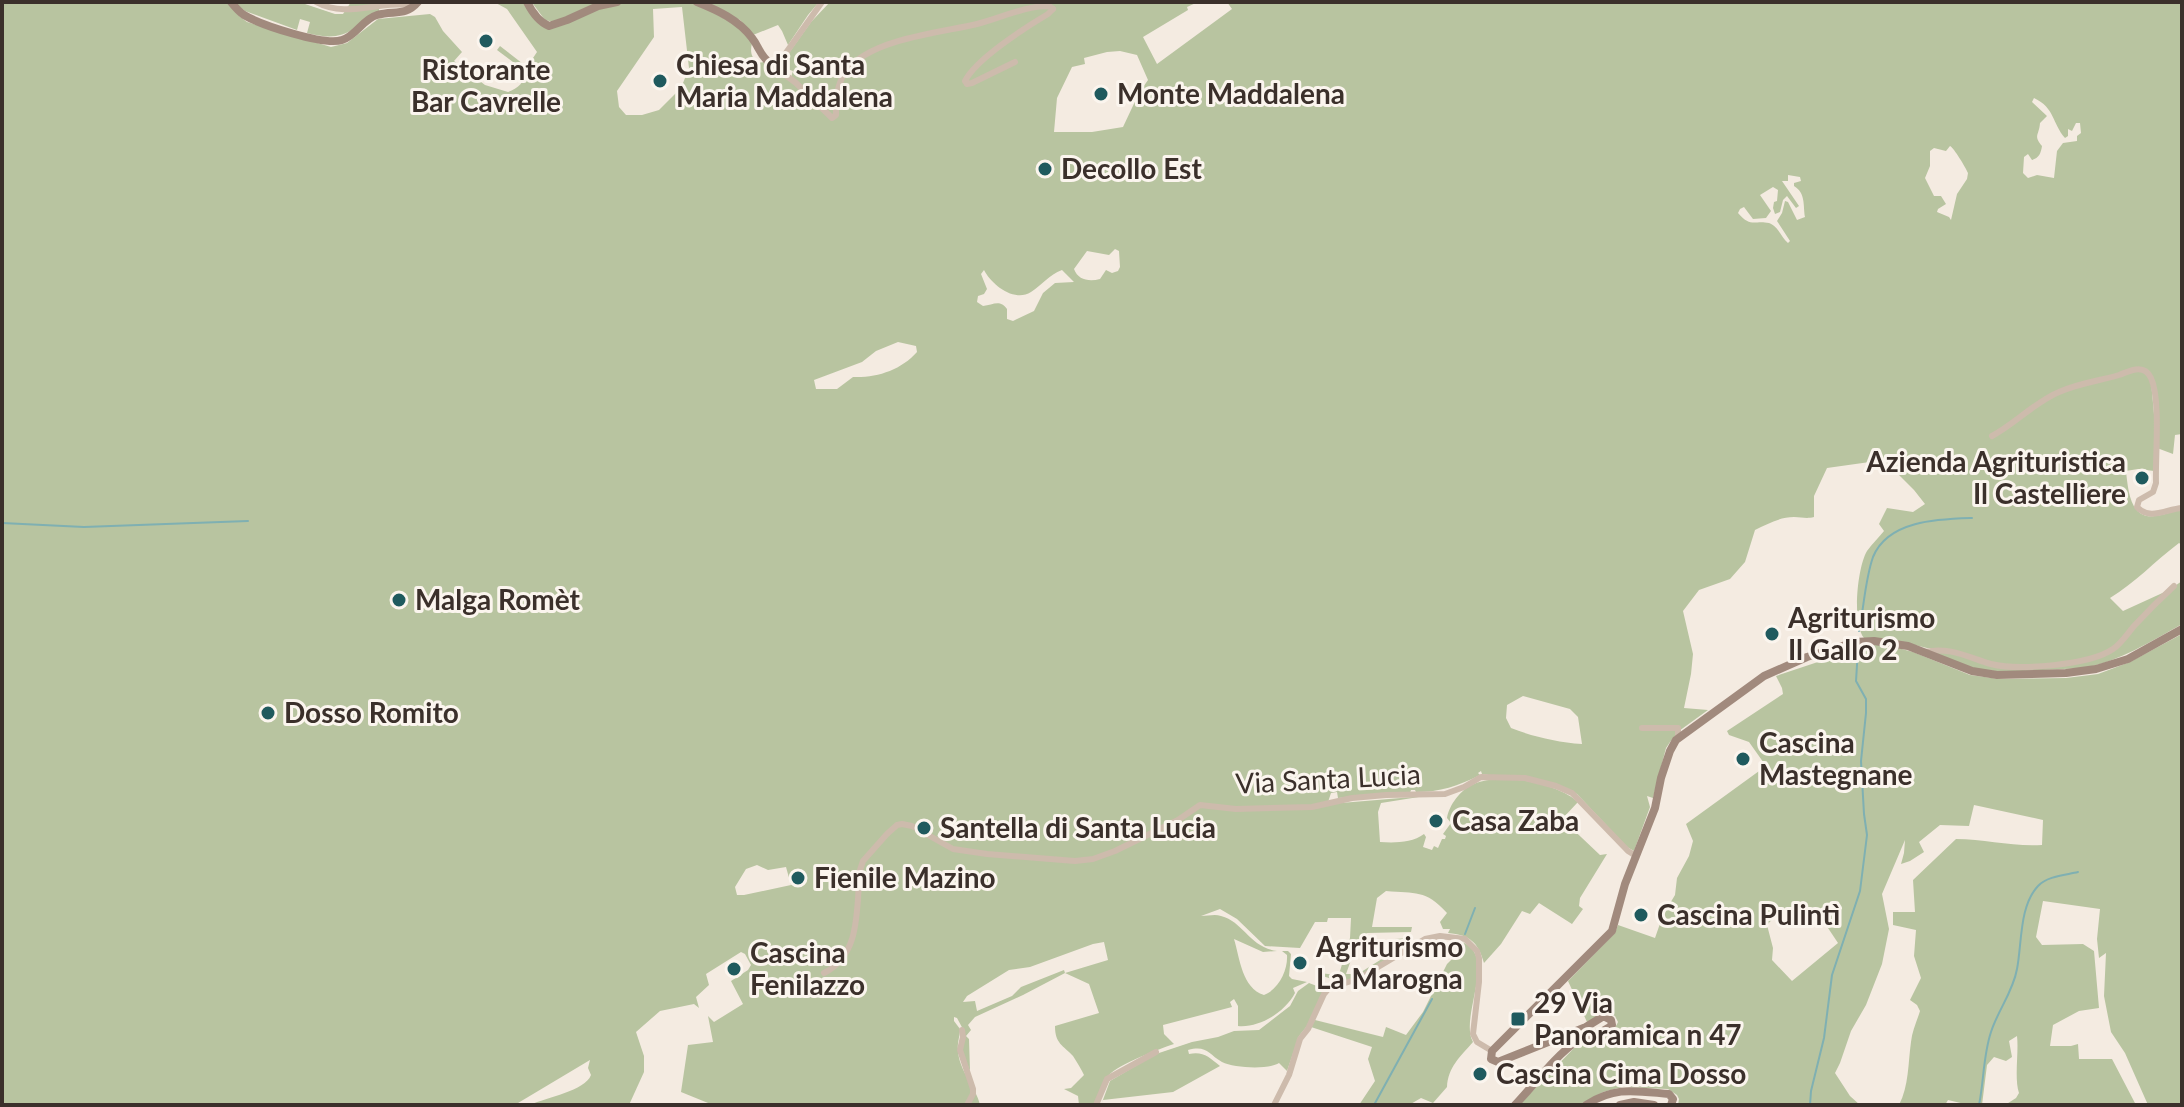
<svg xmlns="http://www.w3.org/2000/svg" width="2184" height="1107" viewBox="0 0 2184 1107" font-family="Lato,sans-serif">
  <rect width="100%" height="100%" fill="#f4ebe1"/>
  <g fill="#b8c4a0" fill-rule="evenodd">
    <path d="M2 2H227L239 16 247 22 331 47 347 43 378 19 430 14 435 17 443 31 462 52 454 61 485 85 508 92C518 88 525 83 525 71L497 50 500 46 527 67 537 52 507 9 494 2H523L541 25 599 8 629 2H693L742 28 752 43C750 52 751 57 758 63L764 62 790 80 793 71 784 68 787 61 784 60 811 22 830 2H1198L1187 7 1188 10 1143 37 1157 64 1232 9 1227 2H2182V434L2175 435 2173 454 2157 448 2159 420 2151 381 2154 414V471L2138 469 2126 471C2128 489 2130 520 2155 516 2165 515 2173 511 2182 510V545L2179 543C2155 561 2135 583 2110 598L2123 611 2169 590 2182 581V624C2150 642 2120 661 2084 668L2000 672 1972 668 1937 654V648H1927L1899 641 1864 638C1852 624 1857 568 1867 551 1872 544 1879 537 1884 531L1879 524 1887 508 1913 512 1925 504 1914 490 1884 460 1827 468 1814 496V517C1806 519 1802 517 1794 517 1780 517 1767 524 1755 530L1745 562 1730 579 1699 590 1683 611 1693 654 1691 674 1684 708 1708 710 1679 731 1670 742 1666 748 1653 798 1647 796 1650 807 1634 851 1627 847 1577 794 1563 787 1482 774 1481 771 1478 773 1480 775C1458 786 1440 792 1416 792L1415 790H1411L1410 793 1338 798 1337 792 1331 793 1328 802 1341 803 1425 796 1381 803 1378 812 1380 842C1394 843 1412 843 1424 834L1426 837 1423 847 1432 850 1434 846 1438 848 1442 839H1445L1446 836 1443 834 1451 823 1447 818C1449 805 1461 789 1474 784 1500 772 1558 783 1578 802L1562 819 1600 855 1607 854 1580 898 1579 906 1583 909 1572 924 1539 903 1530 914 1522 911 1501 944 1484 963C1478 942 1470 935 1448 933L1450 929H1443L1440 922 1447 913C1425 889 1416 894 1386 891L1377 898 1372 927H1412L1411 932 1367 933 1357 943 1346 974H1358L1396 950 1395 939 1411 938V943L1358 978 1342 982 1319 975 1320 973 1336 975 1340 971 1350 938 1351 918H1328L1327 922H1315L1300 948 1265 946 1237 919 1220 909 1201 916C1208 916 1215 914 1221 916 1244 922 1249 947 1277 951L1263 952 1234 939C1240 959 1242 988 1264 995 1279 989 1288 970 1287 955L1282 951H1288L1291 954 1289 976 1292 979 1307 982 1293 988 1295 993C1285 1012 1260 1028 1238 1026V1006L1234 999 1230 1002 1232 1007 1163 1025 1164 1034 1174 1044C1159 1049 1119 1064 1109 1075 1102 1083 1099 1096 1094 1105H1079L1078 1096 1064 1089 1071 1088 1084 1075C1081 1069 1077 1062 1073 1056 1063 1045 1055 1044 1055 1026L1099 1013 1089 984 1065 973 1023 995 975 1017 968 1025 971 1030 966 1036 969 1039 970 1071 962 1052 964 1031 957 1018 954 1017V1021L960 1029C960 1036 957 1043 958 1049 958 1070 976 1087 980 1105H713L681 1092 688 1045 713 1042 708 1016 714 1022 743 1004 731 981 748 970 751 965 745 954 741 952 706 974 709 985 696 997 699 1008 694 1004 660 1011 636 1032 644 1056V1072L629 1105H530C547 1097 585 1091 591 1075L588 1068 590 1060 518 1103 517 1105H2ZM682 7 689 68 681 88 659 110 642 115H626L619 107 617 91 654 37 653 9ZM1120 51 1137 55 1148 80 1139 93 1123 127 1092 132H1054L1057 98 1072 67 1085 64 1084 58 1107 52ZM2034 98C2055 108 2052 123 2065 138L2068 136V129L2072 131 2076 123H2080L2081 133 2077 136V141L2063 143 2057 151 2054 178 2037 175 2028 178 2023 173 2024 157 2028 154 2032 160C2039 158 2041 153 2042 146 2033 135 2039 136 2040 123L2047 116 2032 102ZM1950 146C1954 148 1966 168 1968 173L1967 179 1957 194 1951 220 1949 217 1937 212 1938 209 1946 204 1941 196H1934L1925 178 1930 166V151L1934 148 1946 151ZM1788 175 1800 177 1801 181 1794 183V186C1806 193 1803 206 1805 217L1797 220 1788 202 1785 201 1782 213 1777 221 1790 241 1788 243C1781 237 1778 226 1769 223 1754 220 1751 228 1738 213L1740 209 1744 207 1753 219 1766 218 1771 211 1760 195 1773 187 1778 190 1777 201 1774 202 1773 208 1775 214 1780 212 1783 200 1787 196 1796 208 1799 206 1782 181H1788ZM1115 249 1119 251 1120 267 1118 271 1112 273 1106 270 1100 279C1089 282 1078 280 1074 269L1087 251 1109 255ZM984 270C991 284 1014 303 1031 292 1042 285 1049 275 1062 270L1074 282 1055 283 1043 293 1034 311 1013 321 1007 319V309C1000 299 993 305 983 306L977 302 978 296 984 294 987 289 981 274ZM898 342 916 346 917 352C901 370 877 378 853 377L837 389H816L814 380 862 362 876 351ZM1523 696 1570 709 1578 717 1582 744C1557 742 1534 737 1511 728L1506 718 1507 705ZM757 865 768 870 786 867 791 885 744 895H737L735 887 746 869ZM1104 942 1108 960 1065 973 1064 970 1021 987 1012 996 977 1011 975 1001 963 1002 967 996 1009 970 1030 967 1093 944Z"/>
    <path d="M234 2H299L335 14H343L351 2H379V11C351 30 344 43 307 33L310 22 300 19 297 30 245 11Z"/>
    <path d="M535 2H606L554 22 545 20 533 4Z"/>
    <path d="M703 2H819L808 15 788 45 782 31 778 25 753 35 740 20Z"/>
    <path d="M2182 634V1105H2148L2125 1053 2111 1032 2104 996 2106 953 2099 958 2097 939 2100 909 2043 901 2036 937 2042 945 2083 944 2094 951 2099 1008 2079 1011 2053 1025 2050 1046H2071L2078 1044 2079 1059H2112L2136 1105H2005L2016 1098 2019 1093C2014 1078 2019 1052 2017 1036L2009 1041 2012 1057 2006 1061 1994 1057 1987 1065 1982 1105H1969L1948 1100 1945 1105H1899C1909 1086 1908 1063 1911 1042 1912 1031 1917 1021 1920 1011L1917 1005 1910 1000 1921 978 1914 956 1916 930 1893 925V912H1915L1913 880 1956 839C1985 839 2013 847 2042 845L2043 820 1974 805 1969 826 1940 825 1919 842 1924 852 1910 861 1901 864 1904 853 1905 840 1882 894 1889 929 1882 964 1866 1005 1851 1031 1840 1063 1835 1073 1850 1096 1860 1105H1678L1679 1099 1677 1095 1668 1089 1622 1087 1603 1092 1579 1105H1519L1577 1045C1591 1038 1612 1037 1618 1022L1615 1016 1609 1013 1587 1022 1568 981 1615 933 1618 925 1655 938 1663 915 1675 895 1677 878 1689 856 1693 841 1686 824 1766 766 1749 742 1729 735 1727 731 1783 694 1782 688 1776 676 1866 646 1879 644 1892 651 1894 647 1913 652 1970 675 1999 679 2066 678 2098 674 2130 662ZM1779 912 1802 915 1818 913 1838 943 1792 981 1772 960 1773 948 1767 925Z"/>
    <path d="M1455 940C1503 949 1458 1015 1473 1042 1460 1057 1448 1067 1447 1087L1433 1103 1421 1098 1409 1105H1359L1375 1081 1368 1059 1372 1047 1311 1027 1315 1020 1383 1037 1386 1027 1406 1035 1423 1012 1447 964 1460 951 1458 943Z"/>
    <path d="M1309 983 1322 988 1323 991 1307 1026 1299 1036 1287 1071 1279 1063C1268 1070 1234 1068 1222 1062 1208 1054 1207 1045 1188 1050L1189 1054C1203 1051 1209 1057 1220 1066L1173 1092 1103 1100 1101 1105 1110 1081 1156 1054 1192 1042 1218 1037 1234 1031 1259 1030 1290 1006 1298 991Z"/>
  </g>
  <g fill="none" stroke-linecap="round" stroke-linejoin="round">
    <g stroke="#7fb0b2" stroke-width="2">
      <path d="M2 523 84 527 248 521"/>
      <path d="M1859 631C1864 607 1865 580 1873 557 1888 520 1939 519 1972 518"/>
      <path d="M1465 934 1475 908"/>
      <path d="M1374 1105 1432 999"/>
      <path d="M1810 1105 1811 1091 1824 1038 1832 975 1860 891 1867 835 1864 814 1861 761 1866 713V699L1856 681 1858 649"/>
      <path d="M1979 1105C1984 1081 1983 1056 1991 1032 1998 1010 2013 992 2017 969 2022 944 2019 906 2038 886 2047 876 2066 875 2078 872"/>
    </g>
    <g stroke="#cdbbac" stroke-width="6">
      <path d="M316 2C346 19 382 0 414 5"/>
      <path d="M822 2 783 57 771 64 796 83 832 118 836 115C836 102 836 90 842 78 861 39 940 33 977 24 1001 18 1024 6 1049 6L1053 9"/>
      <path d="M1015 62 972 83 967 84 965 81C976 59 1026 27 1048 14L1053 9"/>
      <path d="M1992 436C2016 423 2035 402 2059 392 2079 383 2099 381 2119 375 2130 371 2144 363 2151 378 2161 400 2155 457 2156 483L2153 492 2139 500 2137 507C2150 521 2166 509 2182 508"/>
      <path d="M1925 652C1948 646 1970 658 1991 664 2019 671 2090 665 2113 649 2121 644 2128 633 2134 626 2147 612 2160 599 2174 586"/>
      <path d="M1642 728H1678V738"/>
      <path d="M824 973C862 954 856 907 860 870L863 861 887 834 897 825 902 824 912 826 953 849 987 854 1075 861 1093 859 1115 851 1178 820 1200 805 1236 809 1312 807 1352 798 1386 795 1445 794 1464 787 1481 777 1525 778 1556 786 1572 793 1628 851 1636 856"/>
      <path d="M962 1030 963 1037 960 1050 973 1089V1094L967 1105"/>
      <path d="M1096 1105 1107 1079 1156 1052"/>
      <path d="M1274 1105 1289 1075 1300 1039 1308 1029 1324 994 1329 988 1358 979 1425 939 1440 936 1465 939 1477 951 1479 958V982L1473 1034 1477 1042 1492 1051"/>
    </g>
    <g stroke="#a18a7d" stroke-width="8">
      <path d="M231 2C235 7 239 12 244 15 261 25 324 46 342 40 356 36 363 19 377 15 394 10 405 17 418 2"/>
      <path d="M527 2C532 12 539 22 549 26L567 20 598 6 617 2"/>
      <path d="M697 2C717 10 739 20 752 38 760 48 759 55 771 64"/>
      <path d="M1515 1105C1534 1085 1555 1056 1577 1041 1588 1034 1603 1034 1612 1025L1611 1020 1605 1017H1602L1586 1027 1498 1062 1491 1059 1492 1051 1612 931 1625 884 1655 808 1661 778 1670 751 1676 740 1764 676 1807 657 1855 642 1874 641 1908 646 1972 671 1997 675 2066 673 2096 669 2128 659 2182 629"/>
      <path d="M1586 1105C1615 1086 1635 1091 1669 1094L1673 1099 1671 1105"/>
      <path d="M1620 1105 1634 1102 1654 1105"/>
    </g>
  </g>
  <g fill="#1f5a5e" stroke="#fbf5ee" stroke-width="3">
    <circle cx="486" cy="41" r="8"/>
    <circle cx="660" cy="81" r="8"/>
    <circle cx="1101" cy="94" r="8"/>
    <circle cx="1045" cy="169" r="8"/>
    <circle cx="2142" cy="478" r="8"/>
    <circle cx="399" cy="600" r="8"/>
    <circle cx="1772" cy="634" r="8"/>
    <circle cx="268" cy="713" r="8"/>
    <circle cx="1743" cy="759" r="8"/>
    <circle cx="1436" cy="821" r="8"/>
    <circle cx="924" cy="828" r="8"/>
    <circle cx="798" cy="878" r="8"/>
    <circle cx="1641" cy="915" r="8"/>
    <circle cx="1300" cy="963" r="8"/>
    <circle cx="734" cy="969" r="8"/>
    <rect x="1510" y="1011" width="16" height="16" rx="4"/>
    <circle cx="1480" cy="1074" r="8"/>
  </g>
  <g text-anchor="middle" stroke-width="6" stroke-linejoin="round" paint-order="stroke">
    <g font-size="28" font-weight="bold" fill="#3b302b" stroke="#fbf5ee" text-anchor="start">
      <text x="676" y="75">Chiesa di Santa<tspan x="676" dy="32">Maria Maddalena</tspan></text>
      <text x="486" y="80" text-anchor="middle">Ristorante<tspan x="486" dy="32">Bar Cavrelle</tspan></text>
      <text x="1117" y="104">Monte Maddalena</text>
      <text x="1061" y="179">Decollo Est</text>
      <text x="2126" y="472" text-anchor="end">Azienda Agrituristica<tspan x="2126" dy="32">Il Castelliere</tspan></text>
      <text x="415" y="610">Malga Romèt</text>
      <text x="1788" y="628">Agriturismo<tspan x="1788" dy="32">Il Gallo 2</tspan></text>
      <text x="284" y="723">Dosso Romito</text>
      <text x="1759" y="753">Cascina<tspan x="1759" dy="32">Mastegnane</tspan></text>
      <text x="1452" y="831">Casa Zaba</text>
      <text x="940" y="838">Santella di Santa Lucia</text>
      <text x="814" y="888">Fienile Mazino</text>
      <text x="1657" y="925">Cascina Pulintì</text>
      <text x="1316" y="957">Agriturismo<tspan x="1316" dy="32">La Marogna</tspan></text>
      <text x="750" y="963">Cascina<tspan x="750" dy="32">Fenilazzo</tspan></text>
      <text x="1534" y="1013">29 Via<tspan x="1534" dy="32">Panoramica n 47</tspan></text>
      <text x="1496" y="1084">Cascina Cima Dosso</text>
    </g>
    <g font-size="28" fill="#3b302b" stroke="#fbf5ee">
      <text transform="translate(1328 779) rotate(-3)" y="10">Via Santa Lucia</text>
    </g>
  </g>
  <rect width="2184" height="1107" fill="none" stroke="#3b302b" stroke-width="8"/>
</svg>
